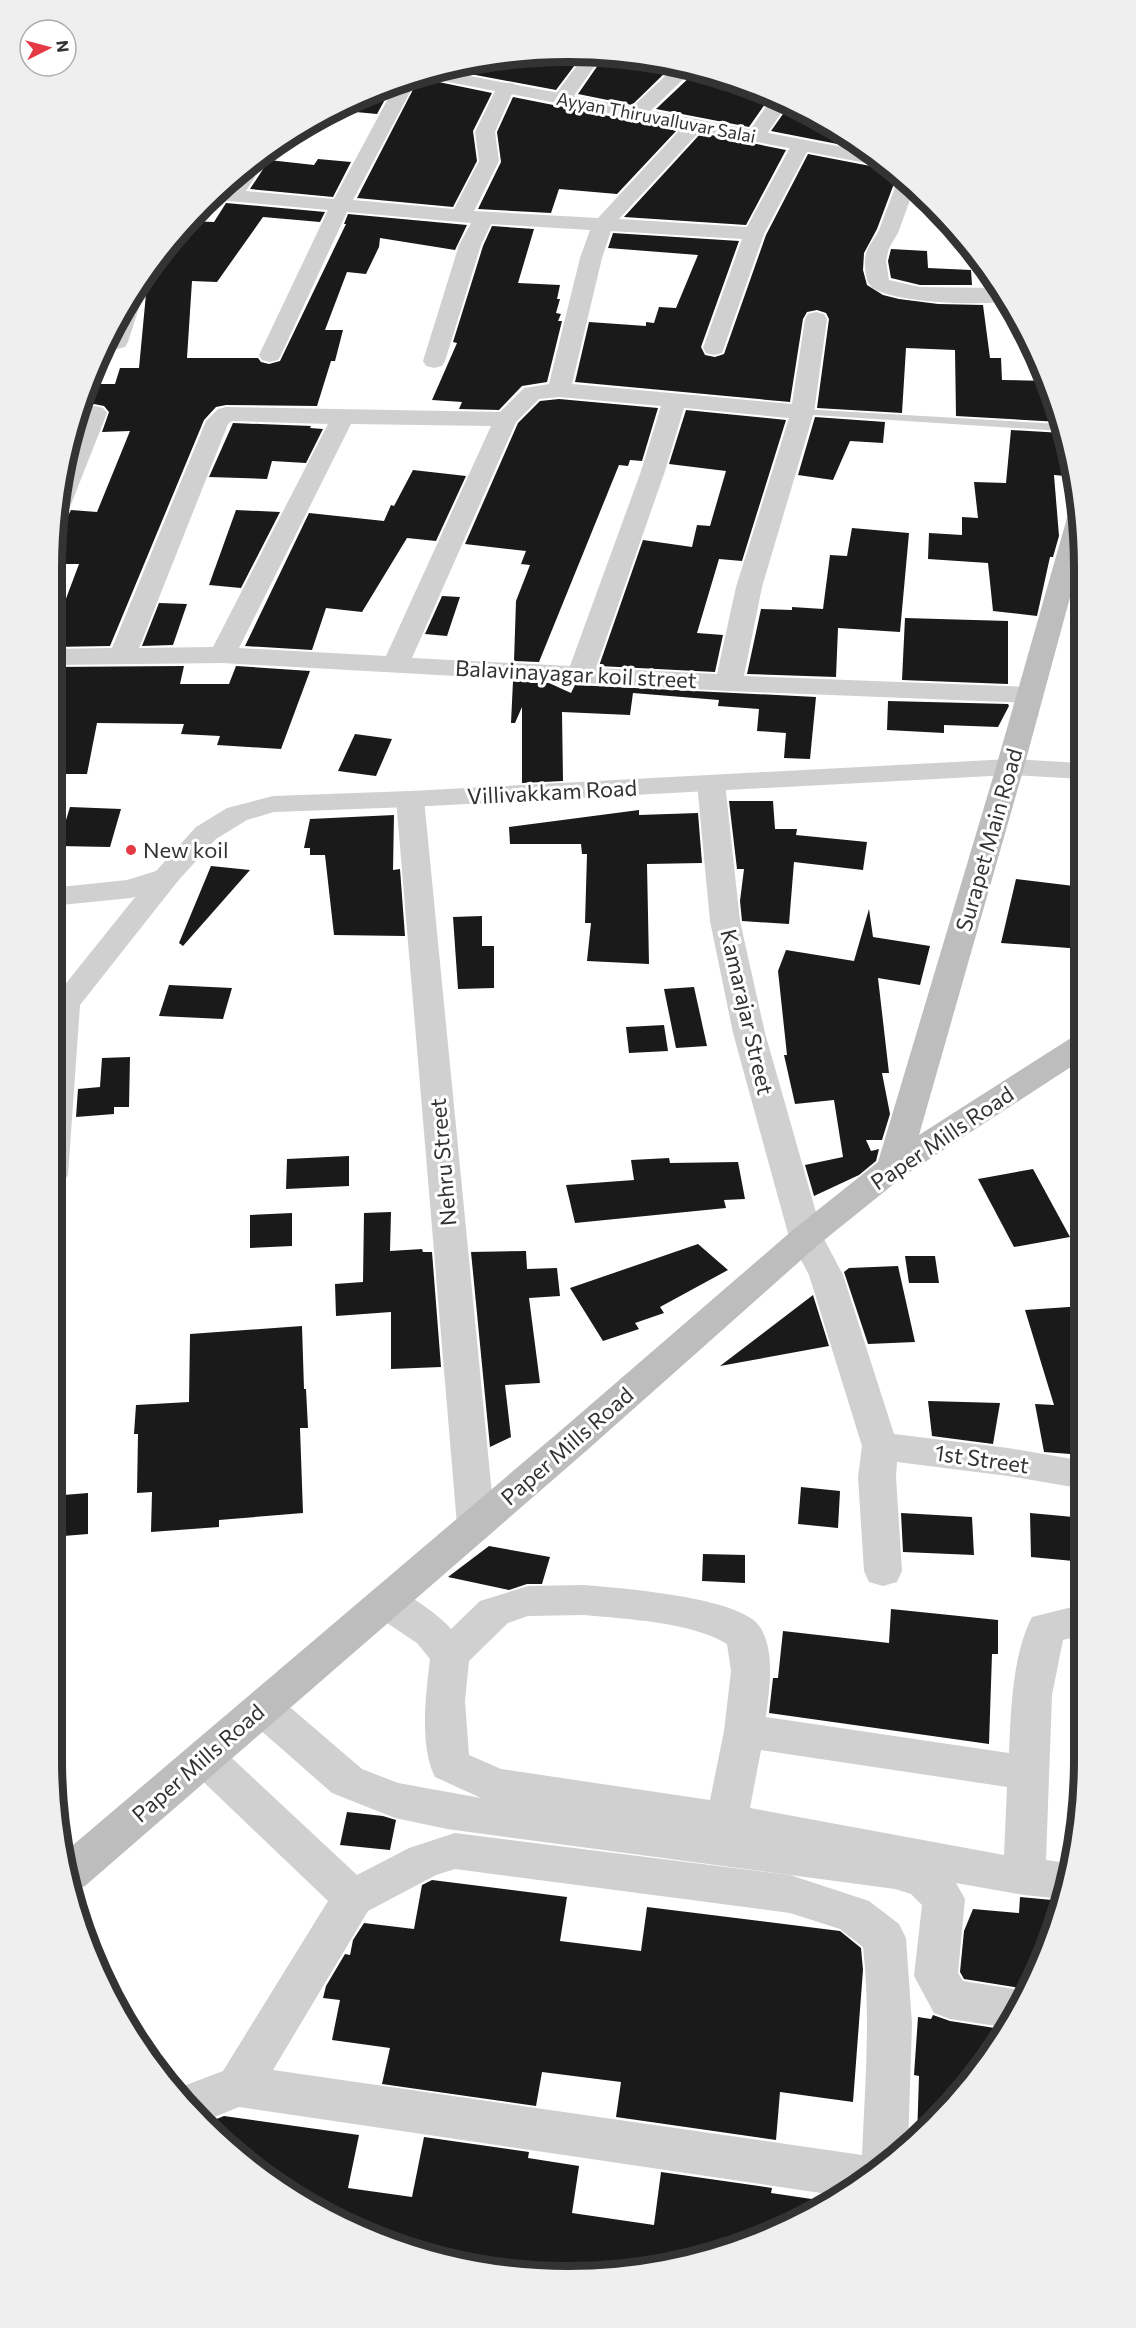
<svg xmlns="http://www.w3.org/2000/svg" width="1136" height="2328" viewBox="0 0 1136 2328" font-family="Commissioner,sans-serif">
  <rect width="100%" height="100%" fill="#fff"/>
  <g fill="#1a1a1a">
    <path d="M570 51 584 53 556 90 465 73 472 64 471 60Z"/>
    <path d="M605 55 658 60 650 66 669 69 632 105 578 94Z"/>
    <path d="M694 73 720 77 772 94 749 127 656 109Z"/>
    <path d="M419 78 492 93 473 131 477 161 453 207 357 198Z"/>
    <path d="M394 83 377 114 334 110 370 90Z"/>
    <path d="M513 97 629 120 678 129 617 194 559 189 551 213 478 209 501 162 497 132Z"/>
    <path d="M790 104 855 142 868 150 771 131Z"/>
    <path d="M701 133 786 150 746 225 624 217Z"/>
    <path d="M808 154 886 169 892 168 900 175 895 181 877 229 864 253 863 270 867 285 883 295 899 299 938 304 983 305 990 358H1001L1002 380 1049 381 1060 422 956 416 955 350 906 348 902 413 817 408 829 319 826 313 817 310 807 312 803 319 790 402 575 382 589 322 646 326V322L654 323 659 307 676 308 698 255 608 248 613 233 739 241 701 347 705 355 715 357 724 354 766 235Z"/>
    <path d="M318 159 351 162 333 197 250 189 269 160 314 165Z"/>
    <path d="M226 203 325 212 320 222 263 217 217 282 192 281 187 358H258L261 362 269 364 280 361 346 224H344L348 214 467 225 455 250 380 238 379 247 366 274 347 272 325 330H343L335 361H331L317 406 226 405 216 407 204 420 110 646 51 647V620H58L79 564H51L55 530 60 520 67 518 71 510 97 512 130 431 102 432 109 412 104 406 94 404 85 407 72 432 86 384H115L120 368H139L146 294 157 258 187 221 214 222Z"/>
    <path d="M492 226 534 229 518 283 560 285 557 299H560L556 313 561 314 558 321H562L547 382 522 386 499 410 459 409 462 402 432 400 457 343 453 342 483 246Z"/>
    <path d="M891 249 927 251 928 268 971 270 972 285H920L891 278 888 261Z"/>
    <path d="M559 399 658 408 642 461 630 460 628 466 619 465 539 662 514 661 516 601 530 565 521 564 526 551 465 544 518 423 540 401Z"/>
    <path d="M686 410 786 420 742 561 719 559 697 633 723 635 715 672 599 666 643 540 692 547 697 525 710 526 726 471 669 464Z"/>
    <path d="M815 417 885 422 883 443 850 441 833 480 798 475Z"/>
    <path d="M233 423 311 426 310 428 323 429 306 463 272 461 267 479 209 477Z"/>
    <path d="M1011 430 1063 433 1067 451 1066 476 1054 475 1059 536 1053 557H1050L1037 616 993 611 988 563 928 559 929 533 962 535V517L978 518 974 482 1006 483Z"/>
    <path d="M413 470 466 476 436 541 407 538 362 612 326 608 312 650 245 646 309 513 384 521 391 505 394 506Z"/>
    <path d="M236 510 280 512 241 588 209 585Z"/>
    <path d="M852 528 909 533 900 632 838 628 836 677 747 674 761 609 792 610V607L823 609 830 555 847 556Z"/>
    <path d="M442 596 460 597 447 636 425 634Z"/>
    <path d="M159 603 187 604 173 645 142 646Z"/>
    <path d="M905 618 1008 621V684L902 680Z"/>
    <path d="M184 666 180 684H229L236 666 310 671 281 749 217 745 220 736 181 734 184 724 97 723 87 774H54L61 736H51V667Z"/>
    <path d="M513 681 549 683 571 693 575 685 816 697 810 759 784 758 786 733 757 731 759 709 718 706 719 700 633 693 630 715 562 712 563 781 522 783V707L515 723H511Z"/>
    <path d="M888 701 1008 704 1009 706 998 727 944 725V733L887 730Z"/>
    <path d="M355 734 392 739 376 776 338 771Z"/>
    <path d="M729 801H773L775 829H797L796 835 867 842 863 870 794 862 789 924 742 921 740 901 744 869H737Z"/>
    <path d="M70 807 121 809 110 847 58 846Z"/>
    <path d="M639 810V815L698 813 702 863 647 864 649 964 587 961 591 923H585L587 854H582L581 844H510L509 827Z"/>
    <path d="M394 815 393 870 400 869 405 936 334 935 325 855H310V848H304L310 819Z"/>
    <path d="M211 866 250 870 183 946 179 943Z"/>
    <path d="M1016 879 1082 887V949L1001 943Z"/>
    <path d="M869 909 873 937 930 946 920 985 878 978 889 1073H882L890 1114 882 1140H866L871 1151 879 1149 876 1161 859 1175 814 1196 805 1165 843 1157 834 1100 795 1104 784 1055H787L778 971 786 950 854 961Z"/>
    <path d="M482 916V946H494V988L458 989 453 917Z"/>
    <path d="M169 985 232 988 223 1019 159 1016Z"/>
    <path d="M694 987 707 1046 676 1048 664 989Z"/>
    <path d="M664 1025 668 1051 629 1053 626 1027Z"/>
    <path d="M130 1057 129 1107H114V1114L76 1117 78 1089 100 1087 102 1058Z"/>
    <path d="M349 1156V1186L286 1189 287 1159Z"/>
    <path d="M669 1158 670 1163 738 1162 745 1199 724 1200 726 1208 575 1223 566 1185 634 1180 631 1160Z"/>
    <path d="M1033 1169 1070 1237 1014 1247 978 1179Z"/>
    <path d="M391 1212 390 1251 422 1249 423 1252H432L441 1367 391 1369V1312L336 1316 335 1284 363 1282 364 1213Z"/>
    <path d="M292 1213V1246L250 1248V1215Z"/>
    <path d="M698 1244 728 1270 660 1307 664 1313 635 1323 639 1329 603 1341 570 1288Z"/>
    <path d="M526 1251 527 1269 557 1268 560 1296 529 1298 540 1383 505 1385 511 1437 490 1447 471 1252Z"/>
    <path d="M905 1256H935L939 1283H909Z"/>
    <path d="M898 1266 915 1342 868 1344 844 1272 849 1268Z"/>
    <path d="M813 1295 829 1346 720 1366Z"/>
    <path d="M1083 1306 1084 1359V1459L1070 1454 1044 1452 1035 1404 1054 1405 1025 1310Z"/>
    <path d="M302 1326 304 1389H306L308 1428H300L303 1513 219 1520V1527L151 1532 152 1492 137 1493 138 1434H134L136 1405 189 1402 190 1334Z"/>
    <path d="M928 1401 1000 1403 993 1444 932 1436Z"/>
    <path d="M801 1487 840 1491 838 1528 798 1524Z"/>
    <path d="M88 1493V1534L51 1537V1496Z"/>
    <path d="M901 1513 972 1517 974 1555 903 1552Z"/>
    <path d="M1030 1513 1084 1518V1562L1031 1557Z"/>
    <path d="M489 1546 550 1557 542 1584H527L509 1590 448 1577Z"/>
    <path d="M703 1554 745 1555V1583L702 1581Z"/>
    <path d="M891 1609 998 1620V1654H992L989 1744 769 1713 773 1678H778L783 1631 889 1643Z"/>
    <path d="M347 1812 383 1816 396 1820 390 1850 340 1845Z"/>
    <path d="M432 1880 567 1897 560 1941 641 1951 647 1907 840 1931 861 1948 863 1970 853 2102 780 2092 776 2140 616 2117 621 2082 542 2072 536 2106 382 2084 390 2048 332 2040 340 2000 323 1998 326 1986 345 1954 350 1955 353 1940 364 1923 414 1929 422 1885Z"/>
    <path d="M1020 1897 1063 1901 1046 1958 1025 1991 1014 1987 964 1979 960 1972 964 1931 973 1909 1019 1913Z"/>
    <path d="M933 2015 950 2021 1001 2029 956 2101 917 2138 919 2076 914 2075 918 2017 931 2019Z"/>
    <path d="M224 2116 359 2135 348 2188 412 2197 424 2137 529 2152 528 2158 579 2166 572 2213 654 2225 661 2172 772 2188 771 2193 832 2202 797 2224 635 2273 467 2267 309 2208 227 2148 204 2124Z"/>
  </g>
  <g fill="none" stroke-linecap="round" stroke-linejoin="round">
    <path fill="#d0d0d0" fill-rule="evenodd" d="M802 409 1060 424 1062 431 798 414 796 412Z"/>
    <g fill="#d0d0d0" fill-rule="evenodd">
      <path d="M586 53 603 54 569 103H555L552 99Z"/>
      <path d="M469 61 470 63 455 81H441L439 77 447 67Z"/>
      <path d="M678 64 694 69 643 118H629L626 114 629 110Z"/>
      <path d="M416 77 417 79 353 200 454 209 479 161 475 132 497 87 499 83H513L515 87 495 132 499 161 474 211 598 218 687 122H701L704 126 701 130 619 219 747 227 793 142H807L810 146 764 234 722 353 714 355 706 353 703 348 742 239 611 231 602 258 572 384 792 404 805 319 808 314 816 312 824 314 827 319 814 412 762 587 744 676 1030 687 1040 689 1043 695 1040 701 1030 703 729 691 222 663 51 665V649L112 648 206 421 218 409 226 407 500 412 524 388 549 384 580 258 590 230 491 224 481 245 445 361 442 366 434 368 426 366 423 361 459 245 471 223 347 212 281 355 278 360 270 362 262 360 259 355 328 210 207 199 219 188 227 189 236 175 263 152 268 157 246 191 334 199 397 82ZM559 397 661 406 640 474 570 666 412 658 516 422 539 399ZM684 408 789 418 736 587 717 674 596 668 664 474ZM232 421 328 424 213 647 139 648 228 424ZM351 424 491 426 386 656 239 648Z"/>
      <path d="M774 95 788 103 762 141H748L745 137Z"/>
      <path d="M902 177 914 189 898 233 889 248 886 261 889 280 920 287 998 288 1006 301C980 306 895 303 873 288 866 284 865 271 865 263 864 249 874 241 879 230 885 214 891 198 897 182Z"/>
      <path d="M138 280 146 286 128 342 125 347 117 349 109 347 107 340Z"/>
      <path d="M95 406 103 408 107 413 68 512 65 517 56 519 61 470 83 413 87 408Z"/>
      <path d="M711 775 721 777 725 783 740 921 765 1033 823 1237 843 1275 894 1434 1008 1448 1084 1461V1489L1008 1476 897 1462 896 1477 902 1571 897 1582 883 1586 869 1582 864 1571 858 1477 862 1446 809 1275 789 1237 733 1033 710 921 697 783 701 777Z"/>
      <path d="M410 791 420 793 424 799 495 1525 489 1535 476 1540 463 1535 457 1525 396 799 400 793Z"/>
      <path d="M166 868 176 871 181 877 80 1005 68 1175 63 1183 51 1186V1002L156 871Z"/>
      <path d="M584 1585C619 1588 742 1597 760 1627 776 1653 769 1689 766 1717L1009 1753C1011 1710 1012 1656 1032 1617L1084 1604 1085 1635 1063 1640 1052 1695 1046 1860 1074 1864 1063 1899 1024 1895 956 1883 965 1899 958 1973 963 1981 1014 1989 1024 1993 1003 2027 950 2019 934 2013 914 1976 922 1905 911 1894 895 1889 447 1829 395 1818 332 1793 249 1720 243 1708 249 1696 263 1691 277 1696 362 1769 398 1783 481 1798 435 1777C419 1746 426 1693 430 1659L417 1643 372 1613 367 1602 372 1591C376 1590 382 1587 386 1587 401 1587 442 1617 451 1629L480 1601 528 1586ZM584 1615C626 1619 691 1622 727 1644L731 1671 724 1731 710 1800 501 1769 469 1755 465 1701 469 1661 508 1623 528 1616ZM761 1750 1007 1787 1004 1855 750 1808Z"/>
      <path d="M205 1741 219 1746 357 1875 409 1848 455 1833 790 1875 869 1901 899 1924 906 1938 912 2024 908 2147 882 2170 841 2196 239 2107 202 2122 173 2090 223 2071 328 1901 191 1770 185 1758 191 1746ZM455 1869 790 1913 840 1929 863 1947C871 2016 865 2086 862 2155L273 2070 368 1911 436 1875Z"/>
    </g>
    <g fill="#d0d0d0" fill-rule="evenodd">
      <path d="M438 70 874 153 891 166 886 167 418 76Z"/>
      <path d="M1010 759 1081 763 1082 779 1010 775 410 807 274 812 247 820 216 839 176 883 131 898 51 906V888L127 880 156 871 196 827 227 808 273 796 410 791Z"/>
    </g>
    <path fill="#bdbdbd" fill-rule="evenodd" d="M1081 504V557L1024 767 919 1135 1071 1038 1082 1035 1083 1059 905 1175 818 1245 585 1452 85 1886 73 1891 66 1851 559 1432 794 1229 878 1162 996 767 1069 511 1072 506Z"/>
  </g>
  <circle fill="#e63946" stroke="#fff" stroke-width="2" cx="131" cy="850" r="6"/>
  <g text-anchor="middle" stroke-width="6" stroke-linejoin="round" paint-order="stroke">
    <g font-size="18" fill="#333" stroke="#fff">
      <text transform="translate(656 118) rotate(11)" y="6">Ayyan Thiruvalluvar Salai</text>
    </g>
    <g font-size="22" fill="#333" stroke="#fff">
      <text transform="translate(576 674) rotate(3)" y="8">Balavinayagar koil street</text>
      <text transform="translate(552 792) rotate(-3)" y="8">Villivakkam Road</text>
      <text transform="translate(989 840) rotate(-74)" y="8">Surapet Main Road</text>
      <text transform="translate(747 1012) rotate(77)" y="8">Kamarajar Street</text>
      <text transform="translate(942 1138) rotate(-34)" y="8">Paper Mills Road</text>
      <text transform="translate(443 1162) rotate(-95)" y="8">Nehru Street</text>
      <text transform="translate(567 1446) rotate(-41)" y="8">Paper Mills Road</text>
      <text transform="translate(982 1459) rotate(8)" y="8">1st Street</text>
      <text transform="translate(198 1763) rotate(-41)" y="8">Paper Mills Road</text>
    </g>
    <g font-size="22" fill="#333" stroke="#fff" text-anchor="start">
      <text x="143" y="858">New koil</text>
    </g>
  </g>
  <path d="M0 0H1136V2328H0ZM568 62H568A506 506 0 0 1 1074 568V1760A506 506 0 0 1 568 2266H568A506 506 0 0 1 62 1760V568A506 506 0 0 1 568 62Z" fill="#efefef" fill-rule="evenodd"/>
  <path fill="none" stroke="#333" stroke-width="8" d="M568 62H568A506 506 0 0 1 1074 568V1760A506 506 0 0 1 568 2266H568A506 506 0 0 1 62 1760V568A506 506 0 0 1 568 62Z"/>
  <g transform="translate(48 48) rotate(84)"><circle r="28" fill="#ffffff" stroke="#adadad" stroke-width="1.5"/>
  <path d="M0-4.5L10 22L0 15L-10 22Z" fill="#e63946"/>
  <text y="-9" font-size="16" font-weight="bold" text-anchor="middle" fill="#333333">N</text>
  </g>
</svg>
